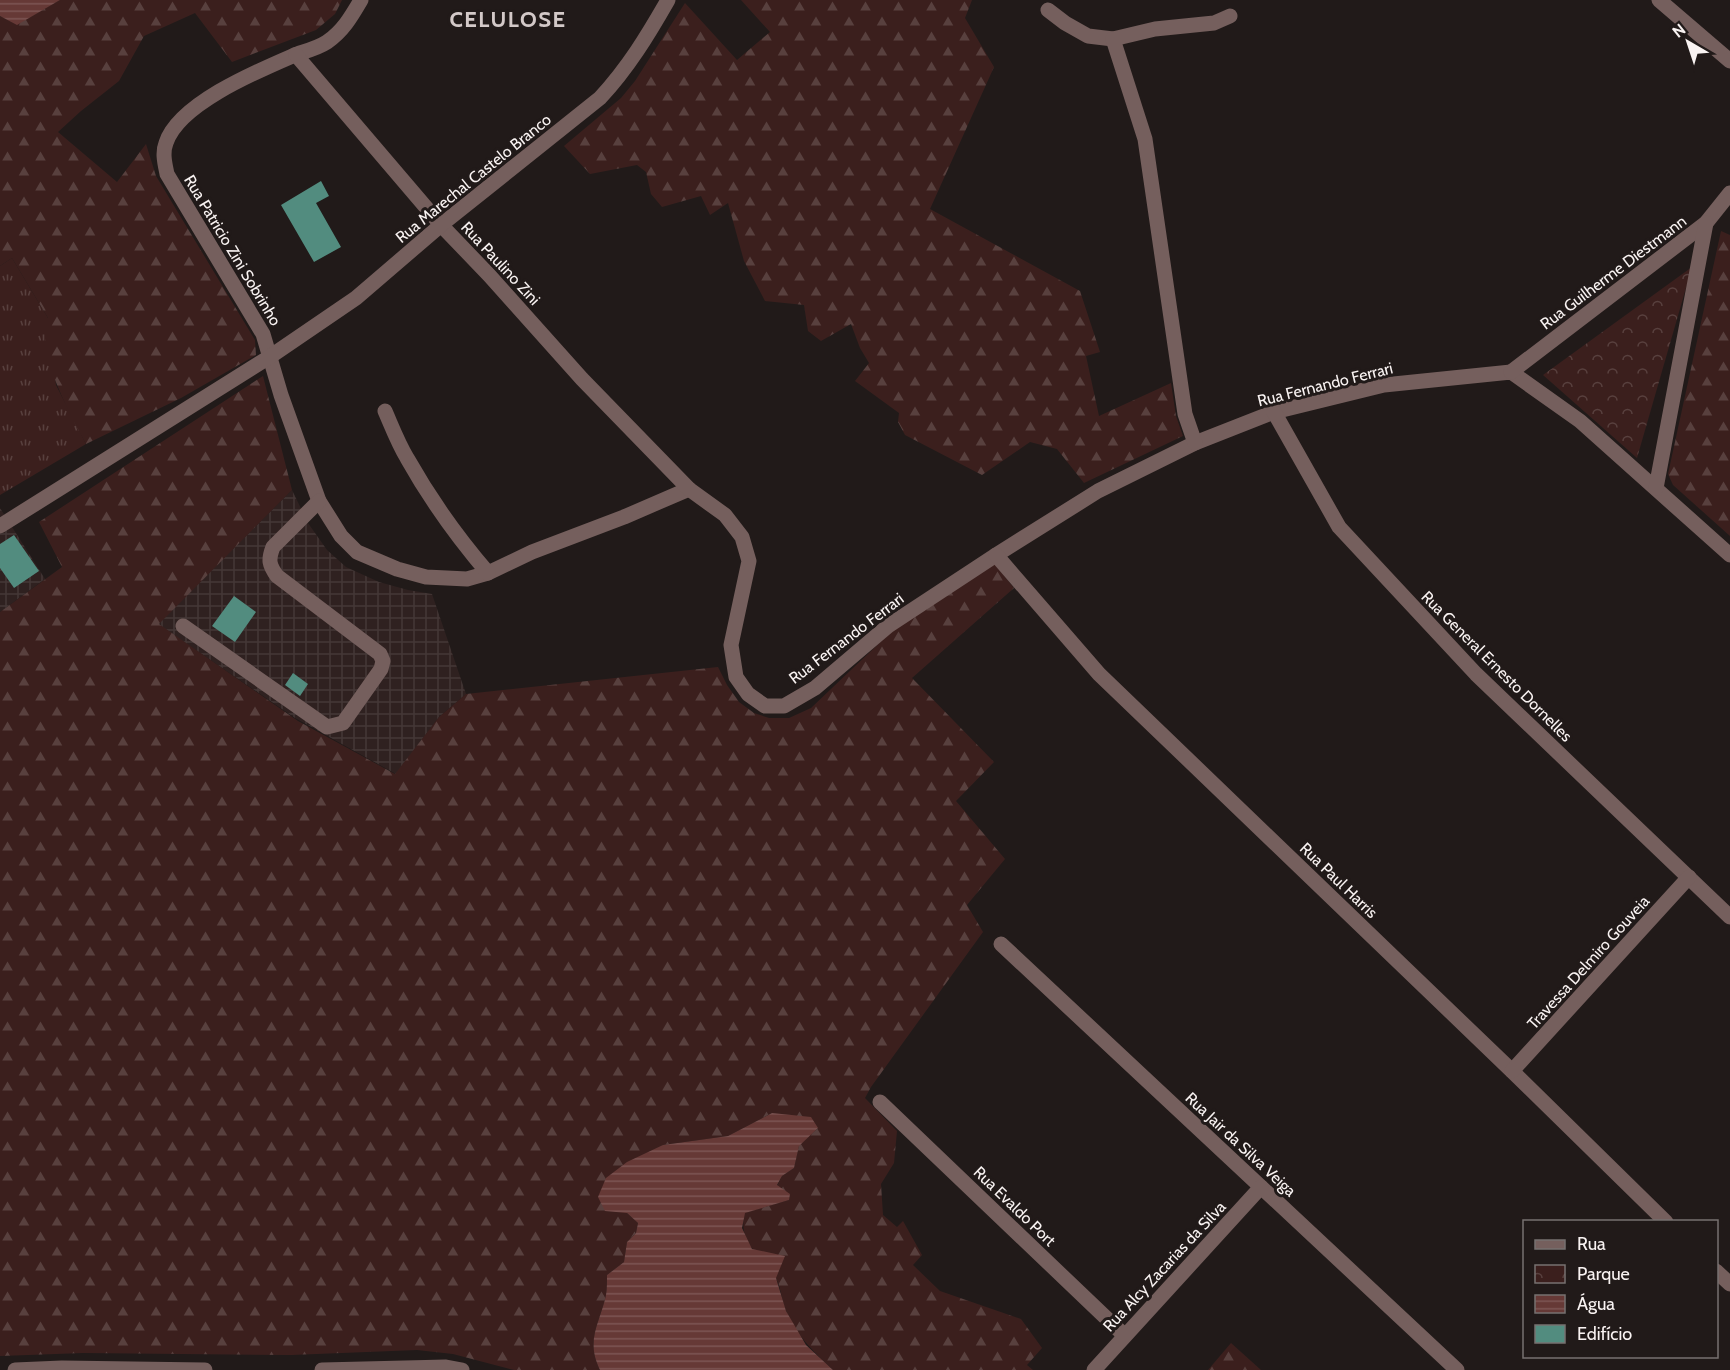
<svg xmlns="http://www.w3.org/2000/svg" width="1730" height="1370" viewBox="0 0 1730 1370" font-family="Cabin,sans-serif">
  <defs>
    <pattern id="industrial-grid" width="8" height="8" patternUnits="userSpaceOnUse" patternTransform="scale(1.5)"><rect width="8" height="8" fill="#2f2120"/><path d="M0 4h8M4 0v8" fill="none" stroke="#443736"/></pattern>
    <pattern id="grass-tufts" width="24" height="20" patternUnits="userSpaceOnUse" patternTransform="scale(1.5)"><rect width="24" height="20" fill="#3b1f1d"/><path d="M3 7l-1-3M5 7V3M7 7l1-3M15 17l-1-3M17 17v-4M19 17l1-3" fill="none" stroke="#58403e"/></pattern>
    <pattern id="forest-firs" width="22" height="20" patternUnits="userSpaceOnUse" patternTransform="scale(1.5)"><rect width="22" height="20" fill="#3b1f1d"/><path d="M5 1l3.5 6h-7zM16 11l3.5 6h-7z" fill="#58403e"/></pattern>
    <pattern id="park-crowns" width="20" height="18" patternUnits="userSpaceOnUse" patternTransform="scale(1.5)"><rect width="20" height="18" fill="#3b1f1d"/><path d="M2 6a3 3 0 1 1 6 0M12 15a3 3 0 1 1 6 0" fill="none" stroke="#58403e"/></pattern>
    <pattern id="water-rules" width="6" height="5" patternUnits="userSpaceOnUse" patternTransform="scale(1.5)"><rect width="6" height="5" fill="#663936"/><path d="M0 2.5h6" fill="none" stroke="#7d5654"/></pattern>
  </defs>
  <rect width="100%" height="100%" fill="#211a19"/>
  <g fill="url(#industrial-grid)">
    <path d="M292 490 308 523 327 550 346 567 379 582 408 590 432 594 466 694 439 717 396 774 295 718 158 624Z"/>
    <path d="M0 508 45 579 0 612Z"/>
  </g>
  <path fill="url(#grass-tufts)" d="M12 258 48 318 56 385 86 444 0 495V266Z"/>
  <g fill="url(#forest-firs)">
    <path d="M60 0H342L335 14 316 30 232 62 195 13 144 36 119 81 81 111 58 132 117 182 146 144 156 176 255 340 256 355 181 398 86 444C69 412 36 354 48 318L12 258 0 266V16L17 24Z"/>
    <path d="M741 0H972L965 18 994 67 930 209 1080 291 1100 352 1086 356 1099 416 1171 383 1176 416 1183 436 1084 483 1057 449 1030 442 982 475 905 435 898 422 899 413 855 381 869 363 860 348 851 324 821 341 808 331 804 305 765 301 744 261 728 203 710 215 701 196 662 207 651 194 646 172 637 165 590 174 564 146 621 98 635 81 685 3 737 60 770 32Z"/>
    <path d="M1721 231 1730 235V536L1673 485 1668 474Z"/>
    <path d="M263 376 292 490 159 624 298 721 395 774 439 717 466 694 718 667 727 685 739 702 754 713 769 718H789L811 708 892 631 994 563 1014 588 912 678 994 762 956 801 1005 859 967 905 983 932 871 1087 865 1098 897 1131 894 1163 881 1184 883 1215 897 1227 903 1221 922 1255 913 1265 940 1291 1021 1319 1042 1348 1027 1365 1033 1370H833C814 1352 794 1333 785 1308 781 1298 781 1286 775 1277 761 1252 739 1248 744 1213L789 1200 777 1186 782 1176 794 1168 799 1145 818 1128 772 1113 728 1136 663 1145 627 1213 638 1223 636 1233 627 1242 624 1262 607 1275C607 1282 607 1289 606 1295 600 1323 585 1340 600 1370H514L453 1354 417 1350 291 1355 83 1353 0 1356V612L62 567 39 522Z"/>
    <path d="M1231 1343 1261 1370H1208Z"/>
  </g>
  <path fill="url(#park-crowns)" d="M1692 267 1637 458 1543 375Z"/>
  <g fill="url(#water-rules)">
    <path d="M0 0H60L17 25 0 16Z"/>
    <path d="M772 1113 811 1117 818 1128 799 1146 794 1168 782 1176 777 1185 790 1194 789 1200 745 1213 742 1228 752 1249 785 1256 776 1278 786 1311 806 1345 833 1370H600C585 1340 600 1323 606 1295 607 1288 607 1282 607 1275L624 1262 627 1242 636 1233 638 1223 627 1213 605 1211 598 1197 606 1178 627 1162 663 1145 728 1136Z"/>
  </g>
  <g fill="#528c7f">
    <path d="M321 181 329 196 316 203 341 247 314 262 281 205Z"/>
    <path d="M14 535 39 571 14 588 0 568V544Z"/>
    <path d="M234 596 256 612 235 642 212 626Z"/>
    <path d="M293 673 308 684 300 696 285 685Z"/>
  </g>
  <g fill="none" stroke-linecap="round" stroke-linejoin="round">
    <g stroke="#755f5d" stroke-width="15">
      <path d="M361 0C351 17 343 31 327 42 318 48 306 51 297 54 260 70 179 103 166 143 162 153 165 164 167 174L263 334 281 395 319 501 341 536 357 552 397 569 426 577 467 579 488 573 532 552 624 517 689 489"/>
      <path d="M1659 0 1730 61"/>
      <path d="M1048 10 1065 23 1088 36 1113 39"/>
      <path d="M296 55 441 225 489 275 582 379 689 489 725 515 742 537 749 561 731 645 736 677 748 694 765 706H784L815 688 888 626 996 555 1098 491 1195 443 1274 412 1384 385 1511 372 1580 421 1730 555"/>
      <path d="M1511 372 1706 223 1730 193"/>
      <path d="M385 411C392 427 398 443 407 458 430 499 458 538 488 573"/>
      <path d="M1274 412 1339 527 1476 674 1730 917"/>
      <path d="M1195 443 1185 414 1145 139 1113 39 1155 29 1214 23 1230 16"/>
      <path d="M1656 488 1706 223"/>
      <path d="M0 526 271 356 356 298 441 225 600 98C628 68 648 35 668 0"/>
      <path d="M996 555 1099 674 1512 1071 1666 1222"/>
      <path d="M183 626 327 727 343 723 381 669 383 661 380 654 277 576C269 565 268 560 273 547L319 501"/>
      <path d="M1001 944 1457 1370"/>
      <path d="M1512 1071 1689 877"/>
      <path d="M880 1102 1124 1335"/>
      <path d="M1716 1271 1730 1284"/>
      <path d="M15 1370 62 1368 205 1370"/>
      <path d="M322 1370 446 1367 462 1370"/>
      <path d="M1094 1370 1261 1187"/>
    </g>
  </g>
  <g text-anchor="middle" stroke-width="6" stroke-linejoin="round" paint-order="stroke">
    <g font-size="16" fill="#f9f3f2" stroke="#211a19">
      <text transform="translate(473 178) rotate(-39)" y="6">Rua Marechal Castelo Branco</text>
      <text transform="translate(233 250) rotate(59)" y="6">Rua Patricio Zini Sobrinho</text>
      <text transform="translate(501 263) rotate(47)" y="6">Rua Paulino Zini</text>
      <text transform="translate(1613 272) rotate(-37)" y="6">Rua Guilherme Diestmann</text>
      <text transform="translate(1325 384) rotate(-14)" y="6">Rua Fernando Ferrari</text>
      <text transform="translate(846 638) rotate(-37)" y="6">Rua Fernando Ferrari</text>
      <text transform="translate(1497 666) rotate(45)" y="6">Rua General Ernesto Dornelles</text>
      <text transform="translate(1339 880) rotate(44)" y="6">Rua Paul Harris</text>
      <text transform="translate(1588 962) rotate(-48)" y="6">Travessa Delmiro Gouveia</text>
      <text transform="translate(1241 1144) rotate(43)" y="6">Rua Jair da Silva Veiga</text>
      <text transform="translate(1015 1206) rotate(44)" y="6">Rua Evaldo Port</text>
      <text transform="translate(1164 1266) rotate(-47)" y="6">Rua Alcy Zacarias da Silva</text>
    </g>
    <g font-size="22" font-weight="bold" letter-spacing="1.5" fill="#d3c9c8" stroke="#211a19">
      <text x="508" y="27">CELULOSE</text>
    </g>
  </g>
  <rect x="1523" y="1220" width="195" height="138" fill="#211a19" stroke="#777170" stroke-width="1.5"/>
  <rect x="1535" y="1240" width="30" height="9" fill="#755f5d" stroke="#777170" stroke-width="1.5"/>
  <text x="1577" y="1250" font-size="18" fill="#f9f3f2">Rua</text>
  <rect x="1535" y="1265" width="30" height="18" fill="url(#park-crowns)" stroke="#777170" stroke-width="1.5"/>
  <text x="1577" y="1280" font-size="18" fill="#f9f3f2">Parque</text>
  <rect x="1535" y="1295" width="30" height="18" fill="url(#water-rules)" stroke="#777170" stroke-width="1.5"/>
  <text x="1577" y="1310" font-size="18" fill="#f9f3f2">Água</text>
  <rect x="1535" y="1325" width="30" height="18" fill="#528c7f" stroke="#777170" stroke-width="1.5"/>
  <text x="1577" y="1340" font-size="18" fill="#f9f3f2">Edifício</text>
  <g transform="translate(1688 42) rotate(321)" stroke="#211a19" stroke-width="4.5" paint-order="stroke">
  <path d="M0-4.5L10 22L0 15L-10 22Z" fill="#f9f3f2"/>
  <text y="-9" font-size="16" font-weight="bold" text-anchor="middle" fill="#f9f3f2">N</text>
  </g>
</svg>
